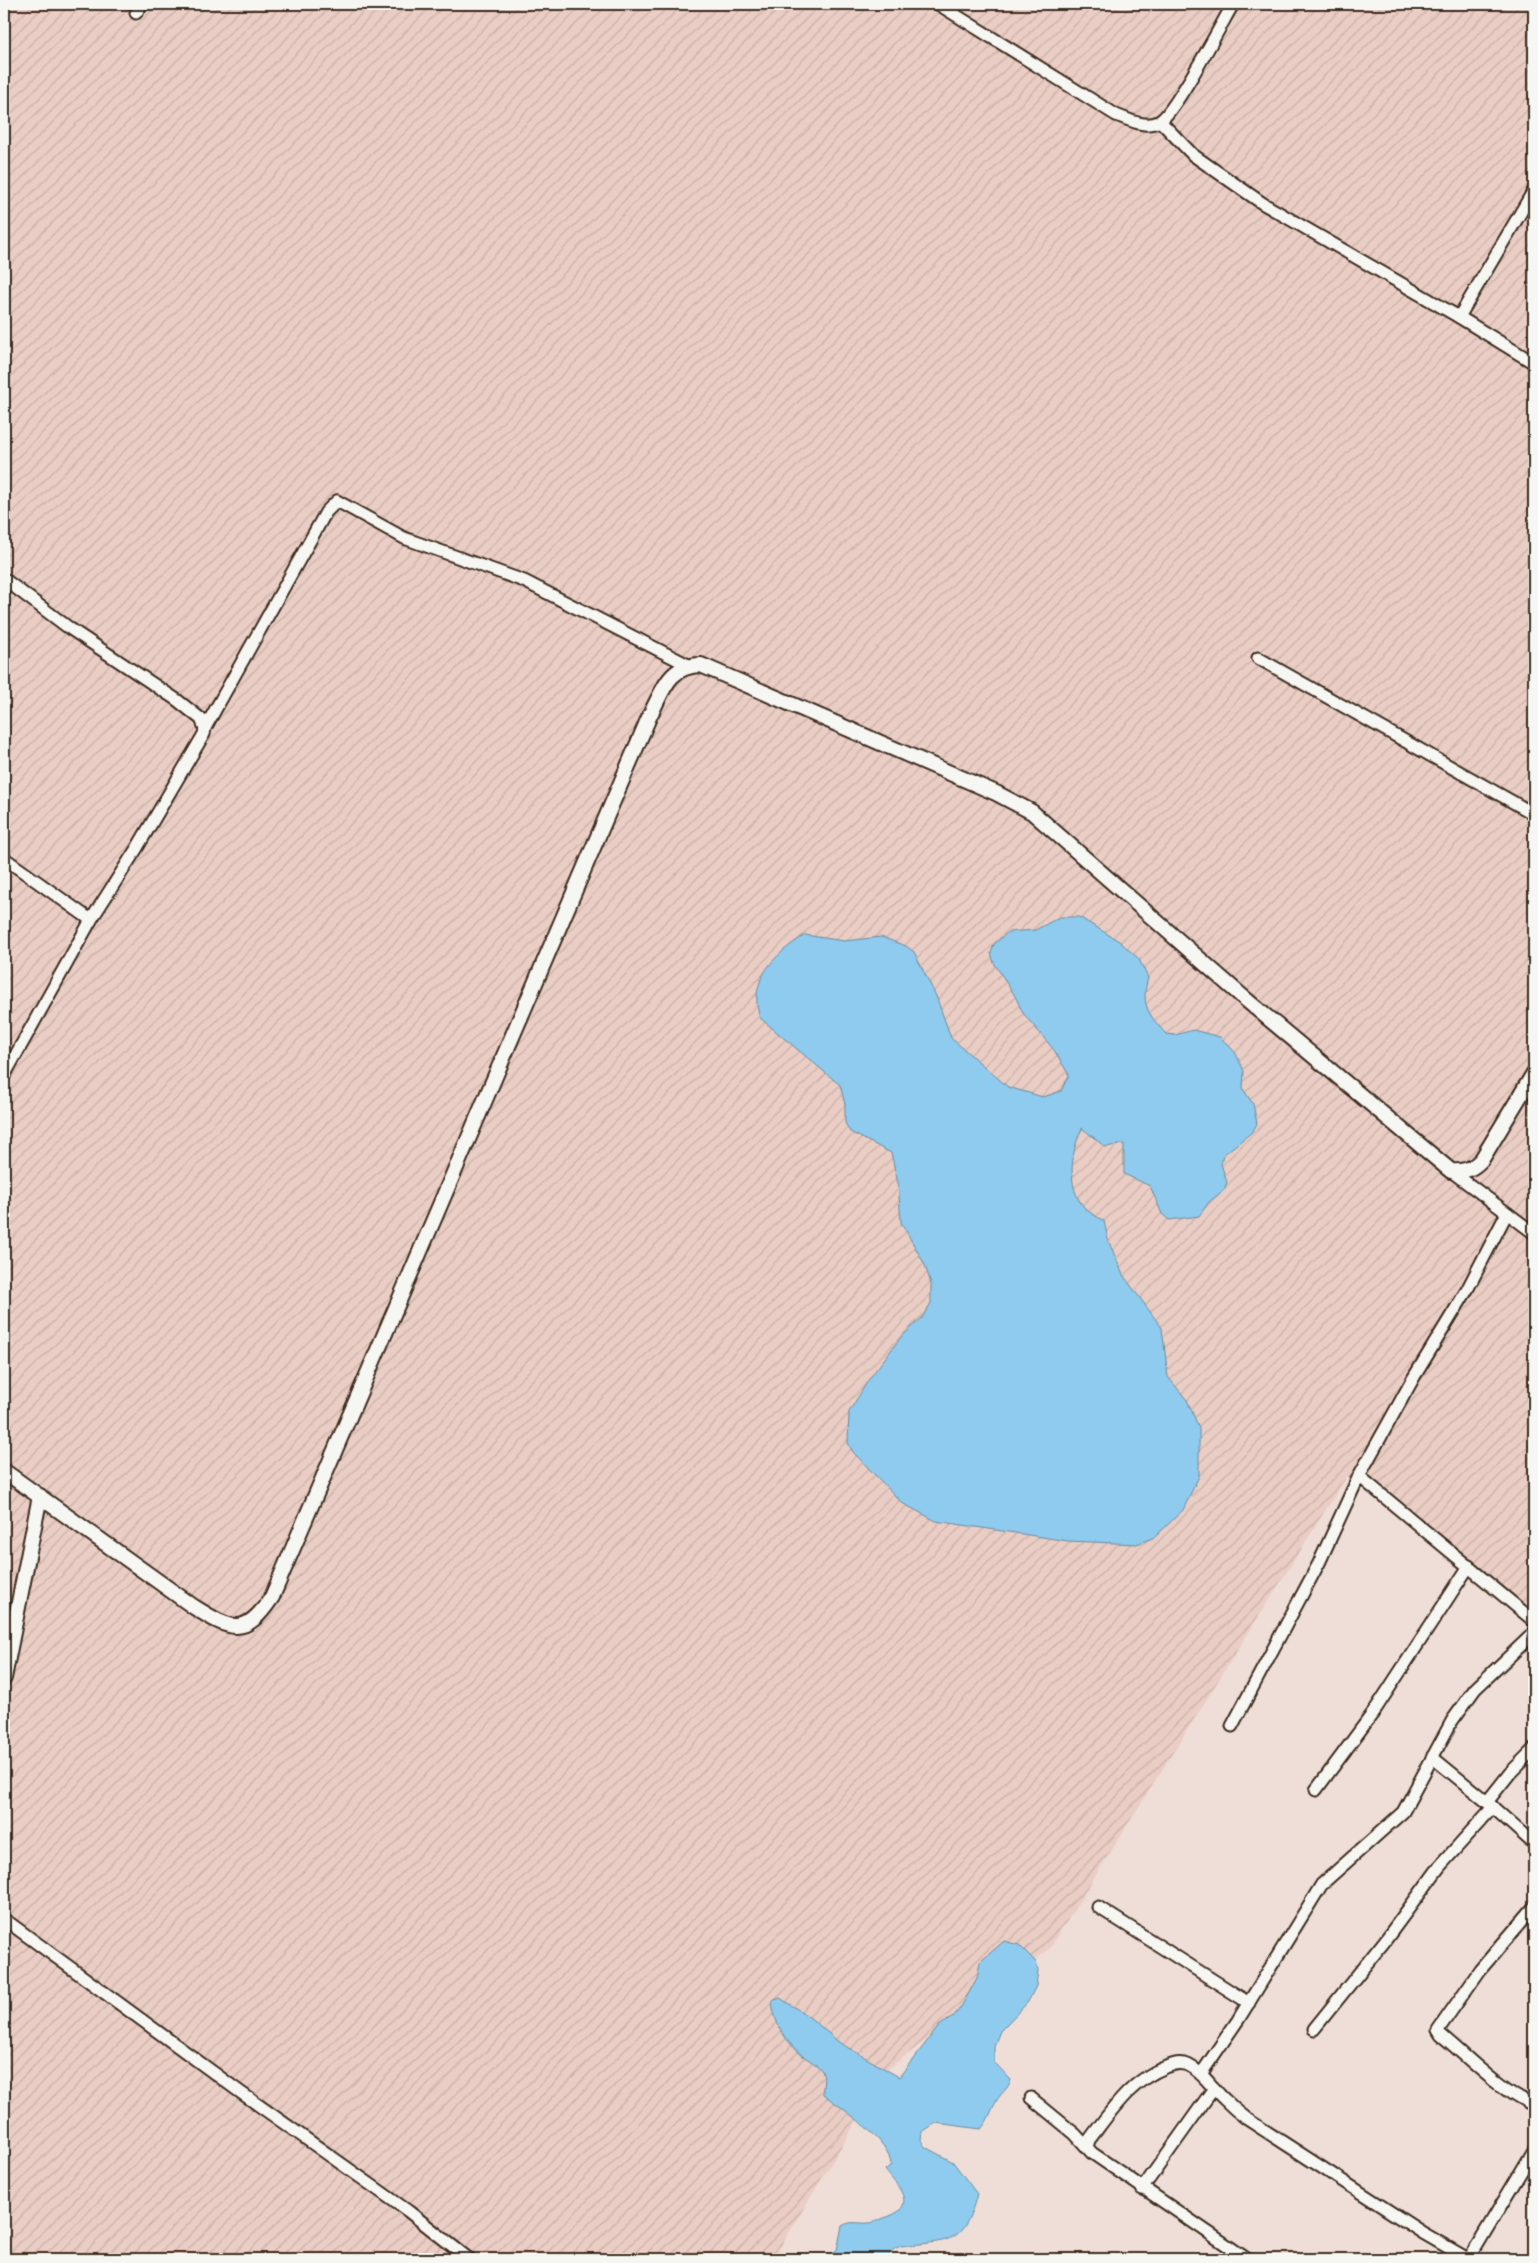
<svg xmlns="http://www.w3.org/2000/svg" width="1538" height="2263" viewBox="0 0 1538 2263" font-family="'Patrick Hand',sans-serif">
  <defs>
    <pattern id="industrial-furrows" width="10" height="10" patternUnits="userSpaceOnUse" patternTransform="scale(1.25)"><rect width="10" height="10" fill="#eacdc4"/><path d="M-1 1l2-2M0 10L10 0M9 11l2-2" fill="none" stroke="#cab0a8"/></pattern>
  </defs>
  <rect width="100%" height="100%" fill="#efded7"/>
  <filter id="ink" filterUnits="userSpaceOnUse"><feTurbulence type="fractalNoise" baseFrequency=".02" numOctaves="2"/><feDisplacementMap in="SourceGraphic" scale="10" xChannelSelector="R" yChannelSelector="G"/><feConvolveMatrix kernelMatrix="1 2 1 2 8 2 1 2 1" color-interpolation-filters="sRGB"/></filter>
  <g filter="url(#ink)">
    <path fill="url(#industrial-furrows)" d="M4 4H1534V1616L1347 1476 1050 1948 889 2068 773 2259H4Z"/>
    <g fill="#8ecbef" stroke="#6d8b9b">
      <path d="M1060 917H1079L1119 941 1139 959 1148 978C1140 1005 1149 1015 1166 1034L1175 1035 1193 1030 1220 1037 1235 1052 1244 1071 1243 1089 1253 1104 1257 1124 1252 1132 1223 1155 1221 1164 1227 1182 1224 1190 1209 1202 1199 1216 1169 1220 1162 1214 1150 1186 1124 1174V1144L1105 1147 1082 1128C1071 1151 1066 1187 1084 1207 1089 1213 1098 1217 1104 1221L1108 1240 1123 1275 1162 1328 1168 1377 1187 1400 1199 1428V1476L1183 1510 1155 1537 1137 1544 1068 1541 936 1521 902 1503 853 1452 848 1443 849 1412 869 1379 901 1337 922 1318 931 1303V1284L925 1265 901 1222 898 1183 891 1153 850 1132 845 1123V1104L840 1085 760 1018C747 980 775 954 805 935L844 941 881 937 906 946 914 952 936 996 951 1038 1008 1087 1043 1097 1061 1091 1069 1075 1054 1050 1023 1013 1015 996 994 963 991 953 994 944 1008 932 1035 930Z"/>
      <path d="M1004 1941 1019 1945 1036 1962 1038 1970 1036 1986 1028 2002 1000 2031 994 2046V2062L1011 2080C1008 2089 1002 2092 997 2100 991 2110 989 2120 981 2129L936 2123 922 2132 921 2140 925 2147 953 2162 977 2194C963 2247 949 2240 901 2246L894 2249 885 2259H823L837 2250 842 2226C852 2220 858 2224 869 2223 875 2223 880 2219 887 2217 919 2206 898 2187 885 2170L891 2165C891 2140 842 2109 823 2094 822 2086 826 2077 822 2071 818 2065 809 2060 803 2056 786 2042 774 2024 772 2001L780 1998 808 2016 840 2043 899 2077 939 2026 953 2017 961 2007 977 1978 980 1962Z"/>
    </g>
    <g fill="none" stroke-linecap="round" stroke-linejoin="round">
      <defs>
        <g id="minor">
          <path d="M938 4 1116 115C1130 120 1145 129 1160 121 1175 112 1221 25 1233 4"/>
          <path d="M136 13 142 4"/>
          <path d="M1160 121 1193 155 1262 203 1459 317 1534 363"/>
          <path d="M1459 317 1534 190"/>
          <path d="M4 579 69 628 177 700 201 719 205 728 204 734 137 848 91 920 4 1076"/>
          <path d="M1258 658 1534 814"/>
          <path d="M205 728 326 512 337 501 404 538 524 581 688 665"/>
          <path d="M4 858 91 920"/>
          <path d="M1451 1171 1534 1233"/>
          <path d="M1359 1476 1534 1621"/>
          <path d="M1232 1726 1319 1563 1359 1476 1414 1377 1467 1290 1507 1213"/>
          <path d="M1432 1757 1487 1802 1534 1844"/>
          <path d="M1316 1790 1373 1713 1469 1566"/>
          <path d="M1487 1802 1510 1773 1534 1749"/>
          <path d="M1098 1907 1249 2003"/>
          <path d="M1534 1907 1480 1970 1438 2030 1441 2035C1469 2058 1501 2092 1534 2106"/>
          <path d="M4 1919 240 2092 408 2211 469 2259"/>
          <path d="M1314 2029 1384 1942 1440 1866 1493 1807"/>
          <path d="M1201 2074 1238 2020 1322 1884 1403 1812 1452 1721 1475 1689 1534 1633"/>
          <path d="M1031 2098 1075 2134 1092 2153 1247 2259"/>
          <path d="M1087 2147 1089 2140C1112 2110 1130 2081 1166 2067 1174 2064 1179 2062 1188 2065 1203 2072 1212 2088 1224 2099 1231 2106 1239 2113 1247 2119L1423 2233 1468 2259"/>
          <path d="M1142 2189 1214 2088"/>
          <path d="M1469 2259 1534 2150"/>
        </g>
        <g id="tertiary">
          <path d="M4 1471 194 1607C231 1630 245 1638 272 1597L650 715C664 689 668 666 701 665L996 793 1032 812 1244 998 1451 1171C1465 1172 1473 1169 1482 1159L1534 1073"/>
          <path d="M4 1678 40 1496"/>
        </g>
      </defs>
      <use href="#minor" stroke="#3b2a1e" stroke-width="15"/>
      <use href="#tertiary" stroke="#3b2a1e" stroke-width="18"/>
      <use href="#minor" stroke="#f6f6f2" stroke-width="11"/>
      <use href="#tertiary" stroke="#f6f6f2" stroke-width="14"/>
    </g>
  </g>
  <rect width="1538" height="2263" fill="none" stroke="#f6f6f2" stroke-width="20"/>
  <rect x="10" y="10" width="1518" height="2243" fill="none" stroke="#3b2a1e" stroke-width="2" filter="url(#ink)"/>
</svg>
